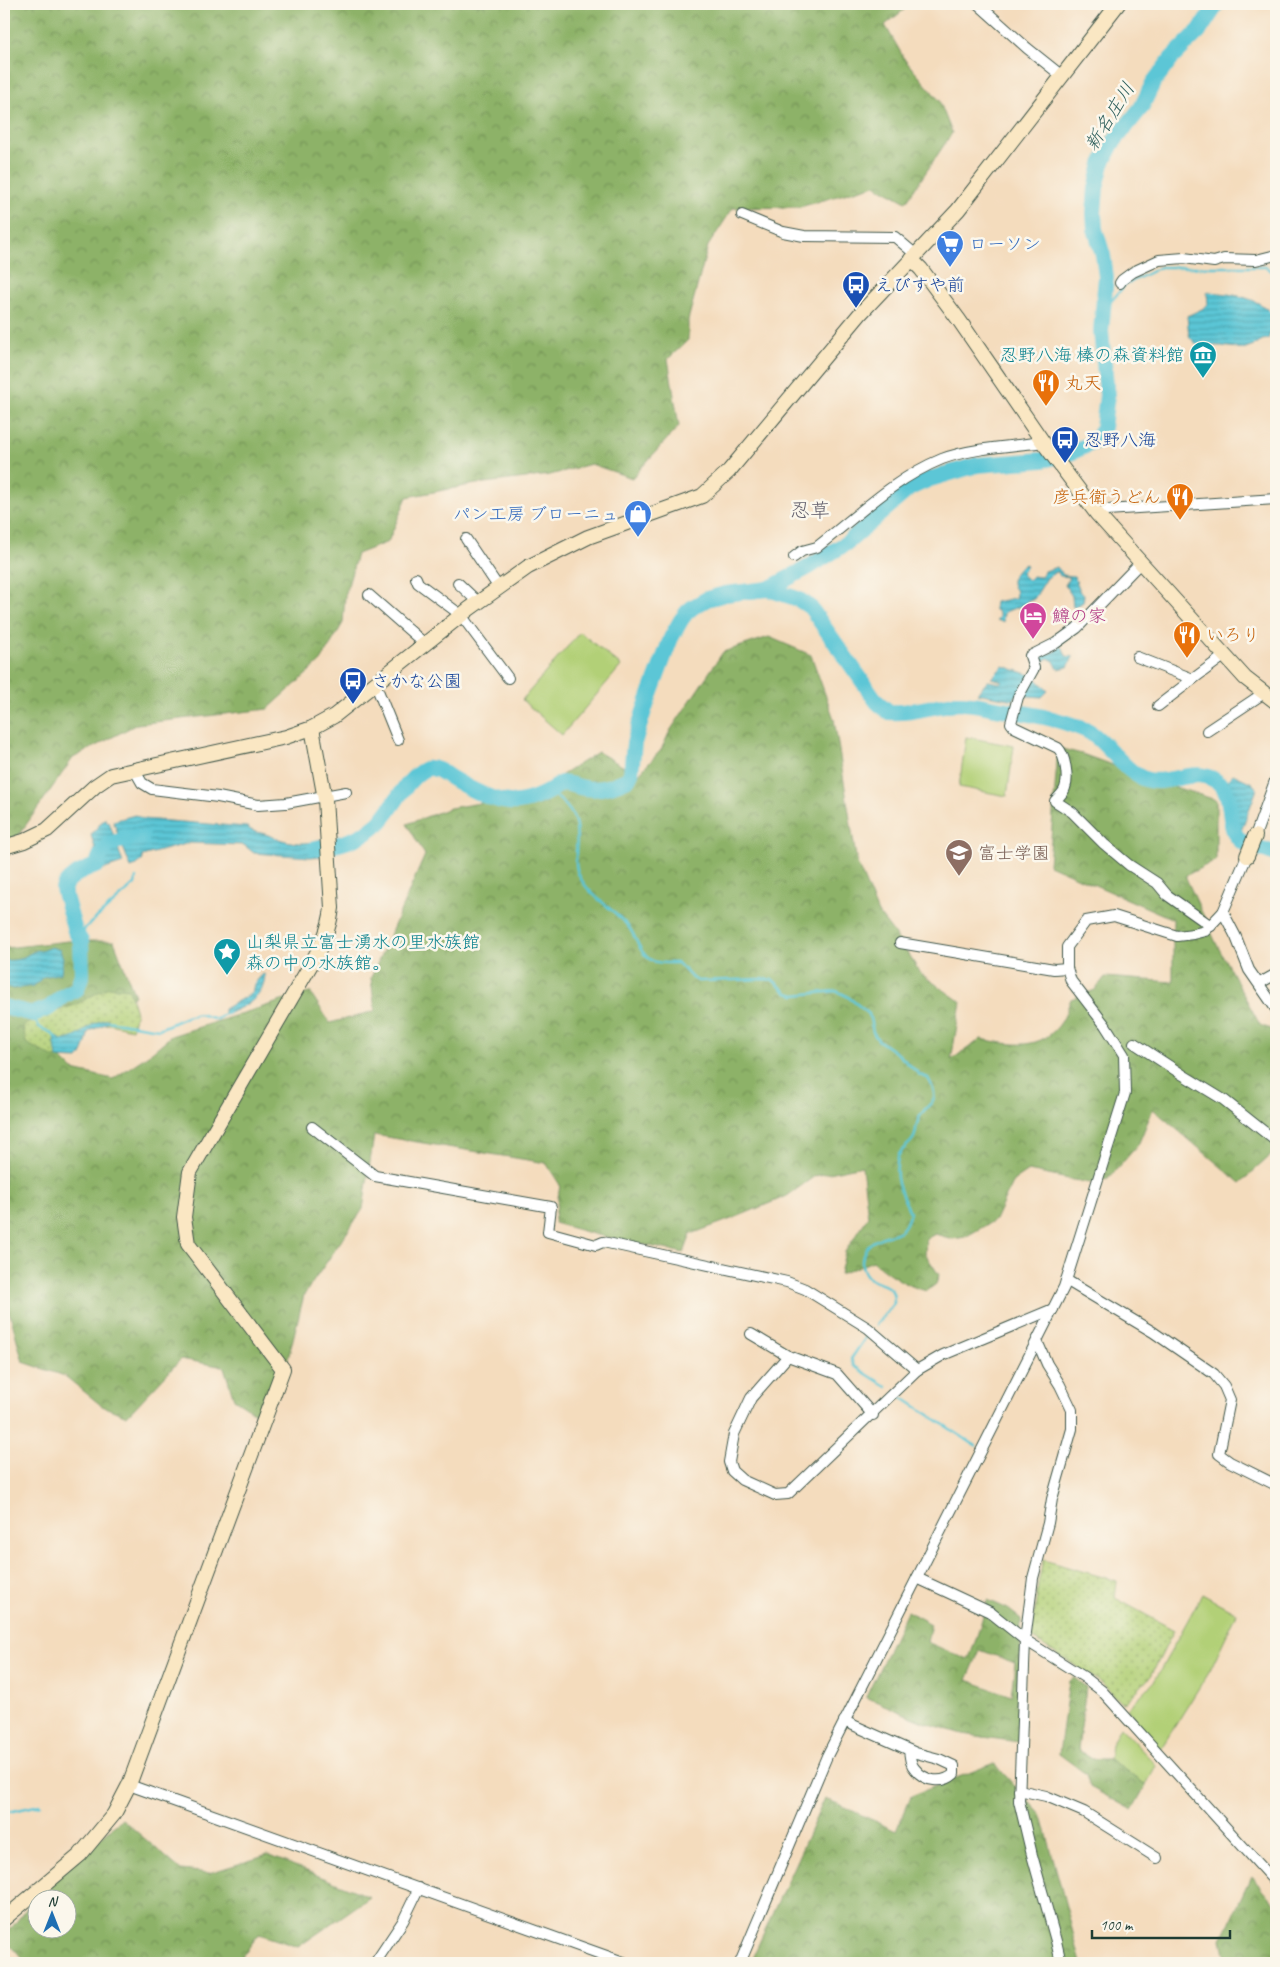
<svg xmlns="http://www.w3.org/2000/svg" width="1280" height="1967" viewBox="0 0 1280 1967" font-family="Caveat,'Klee One',sans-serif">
  <defs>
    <pattern id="forest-crowns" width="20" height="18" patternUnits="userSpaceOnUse" patternTransform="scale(1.25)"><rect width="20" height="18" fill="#8db268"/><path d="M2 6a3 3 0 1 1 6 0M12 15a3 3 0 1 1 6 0" fill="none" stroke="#739256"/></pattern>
    <pattern id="park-dots" width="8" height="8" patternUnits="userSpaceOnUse" patternTransform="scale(1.25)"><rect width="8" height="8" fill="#b2d077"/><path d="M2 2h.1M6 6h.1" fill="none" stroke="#90aa62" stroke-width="1.8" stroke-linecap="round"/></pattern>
    <pattern id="water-rules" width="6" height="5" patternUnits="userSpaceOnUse" patternTransform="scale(1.25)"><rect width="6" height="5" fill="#5bc6d6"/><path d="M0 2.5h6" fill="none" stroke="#4ba2ae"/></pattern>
  </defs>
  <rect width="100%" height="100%" fill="#fbf7ec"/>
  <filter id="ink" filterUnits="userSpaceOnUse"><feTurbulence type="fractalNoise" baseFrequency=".02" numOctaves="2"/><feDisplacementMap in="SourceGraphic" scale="10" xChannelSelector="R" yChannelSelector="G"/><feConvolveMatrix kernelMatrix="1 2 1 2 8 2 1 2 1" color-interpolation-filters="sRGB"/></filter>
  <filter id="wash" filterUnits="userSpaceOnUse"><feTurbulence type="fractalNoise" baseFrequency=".0096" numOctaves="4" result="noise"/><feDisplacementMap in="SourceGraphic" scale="20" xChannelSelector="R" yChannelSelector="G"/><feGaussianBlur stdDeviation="1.12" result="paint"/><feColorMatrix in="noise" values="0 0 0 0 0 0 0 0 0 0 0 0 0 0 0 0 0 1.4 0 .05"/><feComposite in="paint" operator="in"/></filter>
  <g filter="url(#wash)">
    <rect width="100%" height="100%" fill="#f4dcbd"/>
    <g fill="#b2d077" stroke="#688656">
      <path d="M580 632 621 666 562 735 522 700Z"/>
      <path d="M966 737 1014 746 1007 796 959 787Z"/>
      <path d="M1202 1594 1237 1613 1210 1670 1160 1750 1127 1709 1154 1682Z"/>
      <path d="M1120 1727 1156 1765 1146 1785 1109 1759 1111 1745Z"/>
    </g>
    <g fill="url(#forest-crowns)" stroke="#56784e" fill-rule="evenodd">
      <path d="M4 4H911L885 25 905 60 939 100 952 133 906 202 875 185 800 207 733 208 708 246 688 320V340L668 359 679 426 632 478 591 464 550 475 476 484 407 497 388 542 357 554 345 596 343 623 321 661 268 709 137 724 73 758 4 856Z"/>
      <path d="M769 637 811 655 834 719 857 863 878 913 901 943 921 974 961 1002 951 1060 981 1039C1012 1045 1042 1052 1062 1021 1066 1014 1068 1006 1071 999L1095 990 1105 977 1173 982V919L1049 865 1058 748 1082 754 1156 781 1216 800V860L1185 876 1217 945 1260 1025 1276 1031V1151L1240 1183 1153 1109 1138 1145 1108 1179 1089 1183 1028 1171 1013 1181 995 1220 965 1237 953 1239 935 1234 926 1239 925 1254 939 1275 936 1284 927 1291C908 1287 888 1274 873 1261L840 1274 845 1252 868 1217 862 1166 815 1176 787 1196 734 1218 691 1234 684 1253 597 1235 554 1223 560 1185 546 1163 374 1135 363 1209 304 1295 280 1391 257 1414 234 1399 224 1367 181 1359 127 1416 102 1406 65 1376 23 1362 10 1314 4 1313V947L6 948 68 941H114L135 996 75 1017 50 1048 73 1070 113 1079 147 1056 171 1036 310 992 330 1023 375 1011 371 978 425 855 407 824 450 808 510 798 537 791 598 752 638 775 661 750 670 731 723 652Z"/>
      <path d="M988 1600 1008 1609 1021 1619 1018 1742 963 1734 923 1722 866 1697 907 1611 931 1624 927 1642 968 1660C977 1640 981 1621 988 1600ZM980 1650 1015 1663 1011 1696 967 1680Z"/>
      <path d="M1073 1677 1086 1687 1078 1750 1092 1759H1109L1146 1785 1132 1810 1090 1787 1086 1774 1059 1754 1069 1681Z"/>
      <path d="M994 1763 1042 1816 1081 1963H750L825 1798 896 1831 911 1796Z"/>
      <path d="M122 1819 181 1870 209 1873 268 1855 370 1897 298 1947 259 1934 237 1963H27L4 1938 42 1888ZM38 1900H68V1930H38Z"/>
      <path d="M1251 1876 1276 1905V1963H1227L1222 1939Z"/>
    </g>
    <g fill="url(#park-dots)" stroke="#688656">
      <path d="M108 987 129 989 136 1013 132 1029 109 1024 89 1027 69 1056 54 1058 26 1043 23 1026 41 1016 75 1005Z"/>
      <path d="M1043 1560 1117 1581 1115 1598 1174 1630 1151 1676 1126 1702 1122 1703 1102 1683 1032 1638 1038 1584Z"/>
    </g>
    <g fill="url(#water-rules)" stroke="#3d8285">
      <path d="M1207 292C1226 293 1264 297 1273 317V326L1268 339 1262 340 1259 343 1243 349 1222 346 1197 345 1189 336 1187 316 1204 308 1208 304Z"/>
      <path d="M1026 564 1027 566 1021 574 1028 580 1032 576 1041 577 1044 571 1057 567 1063 575 1074 576 1079 588V591L1084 595 1083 602 1076 607H1073L1072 596 1065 585 1070 577 1060 576 1057 571 1047 578 1034 599 1028 600C1024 607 1011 608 1004 613L1003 622 996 620 999 618V613L994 609 995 602 1015 598C1018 590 1013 589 1012 583 1011 575 1020 566 1026 564Z"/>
      <path d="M1061 646 1063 648 1066 656 1073 657 1068 667 1058 669 1054 661 1048 658 1040 664 1039 657 1054 652Z"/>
      <path d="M1003 666 1034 676 1048 691 1042 697 1016 695 1014 700 977 693 988 681 1000 683 1002 681 991 678Z"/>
      <path d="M1233 774 1252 783 1257 789 1241 831C1224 820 1234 807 1231 791 1230 787 1228 784 1228 779Z"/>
      <path d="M135 815 143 819 247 827C253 833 261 832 268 835 286 842 303 847 321 839L322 856 310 857 254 853 244 845 189 843 142 856 143 860 134 867 131 868 113 821Z"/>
      <path d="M104 819H106L107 822H109L123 863 93 873 95 848 91 835Z"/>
      <path d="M51 947 60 950 63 958 61 973 43 977 34 986 13 989 4 986V960C21 961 21 958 36 950L41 951Z"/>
      <path d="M263 974 265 975C263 1001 246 1004 226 1015L224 1014V1009L252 993 254 984Z"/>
      <path d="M108 1019 109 1022 88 1032C88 1039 83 1054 78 1059L57 1058 54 1038 56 1036 62 1040C84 1039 84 1023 108 1019Z"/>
    </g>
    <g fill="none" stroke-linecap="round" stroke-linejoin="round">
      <g stroke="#5bc6d6" stroke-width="2.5">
        <path d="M1101 318 1107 306 1125 285 1161 267H1266L1276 274"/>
        <path d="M550 792C575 810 579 821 576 851 576 859 575 866 578 873 587 896 616 909 630 929 637 939 640 954 651 960 658 964 670 963 678 963L691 977 698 981 766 979 773 980 787 993 795 995 836 991 847 996 869 1014 873 1032 878 1040 898 1054 920 1075 928 1078C944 1107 925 1100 918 1121 915 1127 917 1134 913 1139 909 1146 900 1149 898 1157 893 1180 901 1193 910 1212 903 1239 894 1230 874 1241 860 1249 857 1271 872 1280 878 1284 887 1284 892 1291 894 1295 894 1299 894 1303L876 1325"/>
        <path d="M81 941 85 928 135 884 136 878"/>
        <path d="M33 1014C39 1036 47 1025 56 1038"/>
        <path d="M107 1021 159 1029 189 1016 199 1014 217 1019 224 1014"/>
        <path d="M866 1337 851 1359 854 1366 887 1387"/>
        <path d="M900 1396 976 1446"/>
        <path d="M4 1813 40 1805"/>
      </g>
      <g stroke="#5bc6d6" stroke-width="16">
        <path d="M768 589 809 567 848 542 910 488 930 479 977 465 1043 460 1068 454 1096 441 1103 428 1107 395 1101 331 1106 277 1103 255 1095 229 1094 213 1096 188 1102 164 1112 144 1141 108 1153 83 1171 59 1200 30 1217 4"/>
        <path d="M315 848C337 846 361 839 378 824 392 811 409 772 429 768 437 767 446 775 453 779 468 788 490 800 509 802 526 804 549 793 561 783 570 783 576 787 585 788 600 791 615 785 628 779L631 773 634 743 644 711 671 638 681 620 687 612 693 607 707 599 725 594 768 589 798 599 810 607 877 702 889 712C911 714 935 705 957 703 972 702 987 707 1002 709 1030 714 1056 718 1083 729 1105 737 1124 774 1148 780 1172 786 1198 763 1221 785 1235 799 1225 828 1241 841 1249 847 1266 848 1276 855"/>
        <path d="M4 1007 33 1014 49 1008 63 996 77 989 82 974 81 941 75 931 63 889C68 875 85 871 97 865 103 840 120 840 142 838"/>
      </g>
    </g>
  </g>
  <g filter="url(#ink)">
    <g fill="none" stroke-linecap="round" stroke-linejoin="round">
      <defs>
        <g id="street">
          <path d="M978 4 1027 48 1062 76"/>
          <path d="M742 215 783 232 804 236 895 237 915 254"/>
          <path d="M1120 283 1122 280 1133 272 1159 260 1184 258 1214 262 1224 259 1256 260 1276 255"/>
          <path d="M1097 514 1107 510 1276 499"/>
          <path d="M466 539 499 588"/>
          <path d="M794 557 802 551 817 547C857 516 895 478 942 459 971 448 1013 446 1044 442"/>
          <path d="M1141 562 1077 628 1056 643 1030 656 1034 668 1018 697 1011 723 1014 727 1058 748C1065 755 1069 778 1065 788 1064 792 1058 798 1055 801L1072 812 1104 844 1129 865 1157 883 1167 895 1211 926"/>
          <path d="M416 578 418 583 461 615 508 678"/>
          <path d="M458 583 478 602"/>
          <path d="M369 595 425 644"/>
          <path d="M1137 657 1193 679 1224 656"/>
          <path d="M375 683 398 740"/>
          <path d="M1158 706 1193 679"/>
          <path d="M1207 731 1264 693"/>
          <path d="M134 769 142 783 152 789 218 797 258 805 286 803 346 792"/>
          <path d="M1255 836 1276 778"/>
          <path d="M1223 912 1236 937 1249 970 1276 1009"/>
          <path d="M900 943 1054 969 1067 968"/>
          <path d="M1260 983 1276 974"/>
          <path d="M1134 1043 1183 1075 1224 1100 1276 1141"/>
          <path d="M312 1127 375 1176 551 1207 548 1232 596 1245 603 1242 787 1282 805 1289 868 1328 917 1370"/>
          <path d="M1066 1280 1153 1332 1214 1374 1224 1386 1230 1400 1219 1454 1230 1462 1276 1485"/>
          <path d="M751 1334 788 1356 837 1374 873 1415"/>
          <path d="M1037 1341 1047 1364 1060 1385 1072 1410V1429L1052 1499 1048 1523 1033 1578 1025 1640 1019 1801 1032 1855 1056 1941 1061 1963"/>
          <path d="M788 1356 751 1398 734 1434 729 1462 732 1471 742 1480 775 1495 788 1494 917 1370 943 1355 1053 1309"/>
          <path d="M917 1578 990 1612 1025 1640 1084 1677 1102 1691 1276 1883"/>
          <path d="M844 1721 916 1753 939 1759 954 1766V1774C943 1784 925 1782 915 1769 910 1764 910 1757 909 1750"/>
          <path d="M129 1785 626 1963"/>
          <path d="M1019 1790 1046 1796 1084 1812 1157 1858"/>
          <path d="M375 1963 403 1921 419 1888"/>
          <path d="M740 1963 827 1756 1064 1287 1125 1093 1124 1055 1105 1025 1071 981 1067 968V947L1086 921 1114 916 1177 936 1193 934 1205 931 1223 912 1247 856"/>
        </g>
        <g id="secondary">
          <path d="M911 259 921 269 959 320 1045 445 1097 514 1245 678 1276 702"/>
          <path d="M4 847 24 841 47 830 95 786 111 775 286 737 312 728 334 716 469 609 528 567 588 537 702 496 729 471 860 314 958 210 1118 4"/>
          <path d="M1247 856 1255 836"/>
          <path d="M4 1919 80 1855 114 1814 129 1785 283 1369 188 1244 184 1217 190 1172 310 966C321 946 329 932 332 908L325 799 312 728"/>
        </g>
      </defs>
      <use href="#street" stroke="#3f5549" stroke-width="12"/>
      <use href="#secondary" stroke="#3f5549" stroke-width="16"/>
      <use href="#street" stroke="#fff" stroke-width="10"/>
      <use href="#secondary" stroke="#fae7c3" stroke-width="14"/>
    </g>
  </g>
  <defs>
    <symbol id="supermarket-pin" viewBox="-11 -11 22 30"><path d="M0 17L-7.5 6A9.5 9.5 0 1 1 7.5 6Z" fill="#3f7fe0" stroke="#fbf7ec"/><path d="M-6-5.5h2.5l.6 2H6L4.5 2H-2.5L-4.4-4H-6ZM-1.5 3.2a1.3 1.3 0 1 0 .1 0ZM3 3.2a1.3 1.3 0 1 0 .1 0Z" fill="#fff"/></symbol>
    <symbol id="bus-pin" viewBox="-11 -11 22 30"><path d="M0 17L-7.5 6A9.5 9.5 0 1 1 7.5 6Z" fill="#1a4fb4" stroke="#fbf7ec"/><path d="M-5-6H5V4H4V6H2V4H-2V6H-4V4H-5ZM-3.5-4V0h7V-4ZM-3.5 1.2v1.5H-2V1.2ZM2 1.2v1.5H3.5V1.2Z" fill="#fff"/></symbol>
    <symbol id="museum-pin" viewBox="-11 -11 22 30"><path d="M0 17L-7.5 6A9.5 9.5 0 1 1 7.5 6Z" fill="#0f9aa8" stroke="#fbf7ec"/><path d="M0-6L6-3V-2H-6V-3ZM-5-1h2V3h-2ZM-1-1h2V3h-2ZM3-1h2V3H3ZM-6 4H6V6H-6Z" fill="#fff"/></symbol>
    <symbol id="restaurant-pin" viewBox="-11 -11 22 30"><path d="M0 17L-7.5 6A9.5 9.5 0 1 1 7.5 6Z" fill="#e8710a" stroke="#fbf7ec"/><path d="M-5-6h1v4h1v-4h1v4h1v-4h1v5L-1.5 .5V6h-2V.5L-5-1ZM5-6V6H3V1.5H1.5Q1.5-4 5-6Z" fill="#fff"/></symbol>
    <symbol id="shop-pin" viewBox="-11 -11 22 30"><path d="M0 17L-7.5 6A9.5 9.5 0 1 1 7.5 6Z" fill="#3f7fe0" stroke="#fbf7ec"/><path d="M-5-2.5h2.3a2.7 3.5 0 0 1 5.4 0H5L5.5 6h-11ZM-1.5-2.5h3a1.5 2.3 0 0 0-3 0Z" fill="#fff"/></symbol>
    <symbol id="hotel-pin" viewBox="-11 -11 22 30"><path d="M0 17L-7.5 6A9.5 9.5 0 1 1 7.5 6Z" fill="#d1479c" stroke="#fbf7ec"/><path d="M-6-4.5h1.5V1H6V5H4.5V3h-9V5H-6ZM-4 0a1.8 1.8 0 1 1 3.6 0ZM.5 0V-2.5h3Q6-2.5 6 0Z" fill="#fff"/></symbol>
    <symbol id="school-pin" viewBox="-11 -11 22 30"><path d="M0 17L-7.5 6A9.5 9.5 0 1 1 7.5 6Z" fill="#8d6e63" stroke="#fbf7ec"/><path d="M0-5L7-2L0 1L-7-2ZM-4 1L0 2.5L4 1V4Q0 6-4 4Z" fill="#fff"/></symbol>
    <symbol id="sight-pin" viewBox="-11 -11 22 30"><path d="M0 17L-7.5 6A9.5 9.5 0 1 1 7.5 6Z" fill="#0f9aa8" stroke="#fbf7ec"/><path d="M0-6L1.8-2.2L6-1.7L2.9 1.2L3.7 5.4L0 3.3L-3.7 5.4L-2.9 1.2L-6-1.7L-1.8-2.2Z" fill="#fff"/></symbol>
  </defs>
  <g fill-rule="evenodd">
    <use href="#supermarket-pin" x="934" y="228" width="32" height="43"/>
    <use href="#bus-pin" x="840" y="269" width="32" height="43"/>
    <use href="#museum-pin" x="1187" y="339" width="32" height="43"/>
    <use href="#restaurant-pin" x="1030" y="367" width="32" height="43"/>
    <use href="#bus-pin" x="1049" y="424" width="32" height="43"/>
    <use href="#restaurant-pin" x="1164" y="481" width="32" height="43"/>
    <use href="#shop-pin" x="622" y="498" width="32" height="43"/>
    <use href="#hotel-pin" x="1017" y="600" width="32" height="43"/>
    <use href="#restaurant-pin" x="1171" y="619" width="32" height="43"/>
    <use href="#bus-pin" x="337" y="665" width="32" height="43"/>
    <use href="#school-pin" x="943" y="837" width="32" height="43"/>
    <use href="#sight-pin" x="211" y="936" width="32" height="43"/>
  </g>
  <g text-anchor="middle" stroke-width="5" stroke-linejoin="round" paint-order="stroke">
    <g font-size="18" fill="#366cbe" stroke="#fbf7ec" text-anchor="start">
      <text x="969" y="250">ローソン</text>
      <text x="619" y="520" text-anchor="end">パン工房 ブローニュ</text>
    </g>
    <g font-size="18" fill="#164399" stroke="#fbf7ec" text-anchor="start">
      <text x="875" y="291">えびすや前</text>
      <text x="1084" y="446">忍野八海</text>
      <text x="372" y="687">さかな公園</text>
    </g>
    <g font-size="18" fill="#0d838f" stroke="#fbf7ec" text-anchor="end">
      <text x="1184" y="361">忍野八海 榛の森資料館</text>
      <text x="246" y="948" text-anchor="start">山梨県立富士湧水の里水族館<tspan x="246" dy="21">森の中の水族館。</tspan></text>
    </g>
    <g font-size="18" fill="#c56008" stroke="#fbf7ec" text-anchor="start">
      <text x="1065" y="389">丸天</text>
      <text x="1161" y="503" text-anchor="end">彦兵衛うどん</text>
      <text x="1206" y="641">いろり</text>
    </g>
    <g font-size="18" fill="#b23c85" stroke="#fbf7ec" text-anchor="start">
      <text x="1052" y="622">鱒の家</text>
    </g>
    <g font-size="18" fill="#785e54" stroke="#fbf7ec" text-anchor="start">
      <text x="978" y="859">富士学園</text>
    </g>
    <g font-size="19" font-style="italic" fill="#2e5f5c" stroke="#fbf7ec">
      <text transform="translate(1109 116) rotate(-58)" y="7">新名庄川</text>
    </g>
    <g font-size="20" fill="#666370" stroke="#fbf7ec">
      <text x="810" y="517">忍草</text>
    </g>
  </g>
  <rect width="1280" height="1967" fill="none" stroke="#fbf7ec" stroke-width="20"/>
  <g transform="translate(52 1914)"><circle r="24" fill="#fbf7ec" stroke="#a3ada2"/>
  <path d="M0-4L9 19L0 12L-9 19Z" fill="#1f6fb2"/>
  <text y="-8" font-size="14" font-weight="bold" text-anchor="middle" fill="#1f3d34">N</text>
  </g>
  <path d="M1092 1930v8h138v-8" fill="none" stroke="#1f3d34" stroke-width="2.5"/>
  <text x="1100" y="1930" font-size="15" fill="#1f3d34" stroke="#fbf7ec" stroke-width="4" paint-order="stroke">100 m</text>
</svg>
